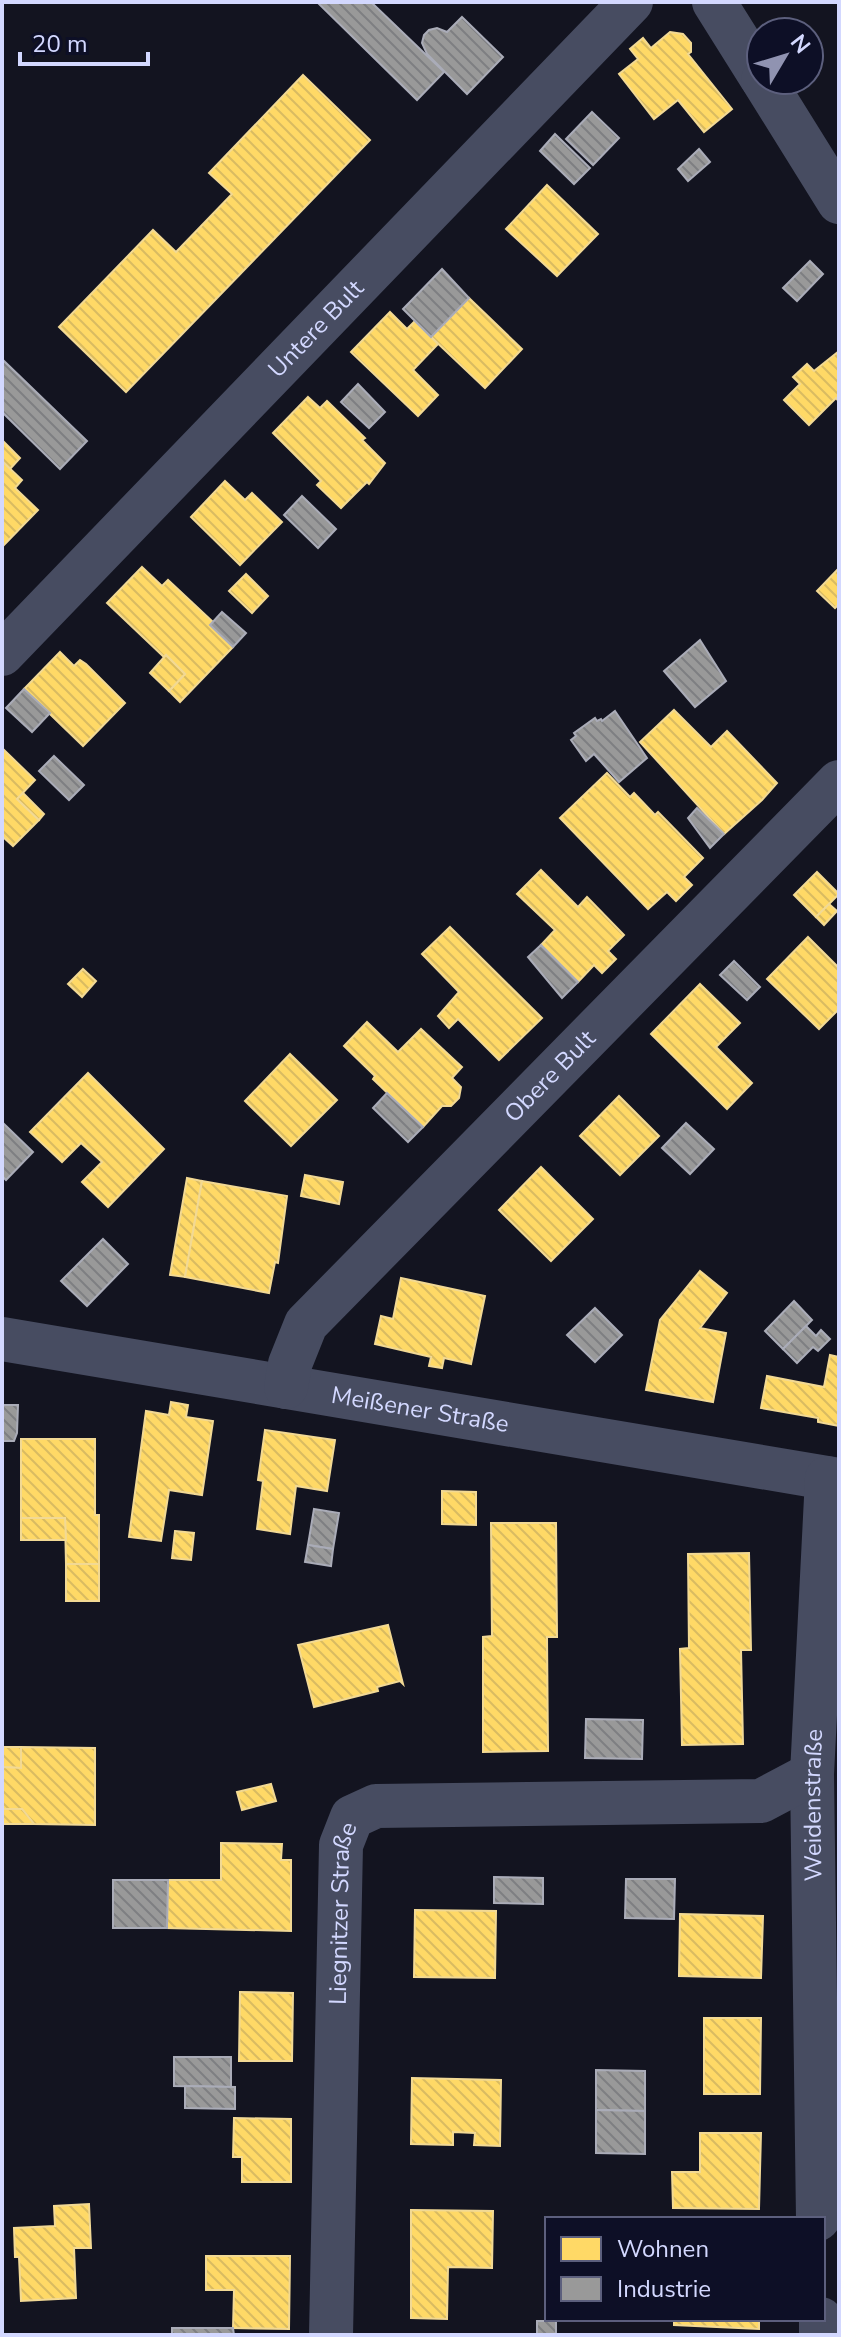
<svg xmlns="http://www.w3.org/2000/svg" width="841" height="2337" viewBox="0 0 841 2337" font-family="'Nunito Sans',sans-serif">
  <defs>
    <pattern id="homes-back-hatch" width="6" height="6" patternUnits="userSpaceOnUse" patternTransform="scale(2)"><rect width="6" height="6" fill="#ffd966"/><path d="M-1 5l2 2M0 0l6 6M5-1l2 2" fill="none" stroke="#d9bb61"/></pattern>
    <pattern id="industry-back-hatch" width="6" height="6" patternUnits="userSpaceOnUse" patternTransform="scale(2)"><rect width="6" height="6" fill="#999"/><path d="M-1 5l2 2M0 0l6 6M5-1l2 2" fill="none" stroke="#7e7f82"/></pattern>
  </defs>
  <rect width="100%" height="100%" fill="#131420"/>
  <g fill="url(#homes-back-hatch)" stroke="#f2d994" stroke-width="2">
    <path d="M670 32 683 34 691 43V52L688 54 732 109 704 132 678 100 654 119 619 74 638 59 630 49 643 38 651 48Z"/>
    <path d="M303 75 370 140 126 392 59 327 153 230 176 252 232 194 209 173Z"/>
    <path d="M547 185 598 234 557 276 506 229Z"/>
    <path d="M469 298 522 349 485 388 431 337Z"/>
    <path d="M390 312 407 329 415 321 438 344 413 370 438 395 418 416 351 352Z"/>
    <path d="M839 351V402L836 398 809 425 784 400 800 384 793 377 807 364 814 371Z"/>
    <path d="M308 397 320 408 327 401 365 438 362 440 385 463 369 484 367 482 341 508 317 485 321 481 273 433Z"/>
    <path d="M2 440 20 458 10 469 2 461Z"/>
    <path d="M2 461 22 480 15 488 38 510 2 547Z"/>
    <path d="M225 481 245 500 252 493 282 522 240 565 191 517Z"/>
    <path d="M142 567 162 586 168 580 213 622 210 625 233 647 180 702 169 691 185 674 166 655 164 657 107 603Z"/>
    <path d="M839 568V604L835 608 817 591Z"/>
    <path d="M246 574 268 596 252 613 229 591Z"/>
    <path d="M60 652 74 666 80 660 86 664 125 703 83 746 24 689Z"/>
    <path d="M166 655 185 674 169 691 150 673Z"/>
    <path d="M674 710 711 747 727 731 777 783 762 800 724 834 640 742Z"/>
    <path d="M2 748 35 780 17 799 39 820 13 846 2 836Z"/>
    <path d="M607 773 630 797 634 793 655 815 658 812 703 858 684 877 692 885 676 901 667 892 648 909 560 818Z"/>
    <path d="M23 793 44 814 39 820 17 799Z"/>
    <path d="M541 870 578 907 587 897 624 935 608 951 616 959 602 973 594 965 578 982 541 945 555 930 517 894Z"/>
    <path d="M817 872 839 894 816 917 794 895Z"/>
    <path d="M829 904 837 911 824 925 816 917Z"/>
    <path d="M450 927 542 1018 499 1060 458 1019 449 1028 438 1016 459 992 422 954Z"/>
    <path d="M808 937 839 968V1009L819 1029 767 979Z"/>
    <path d="M83 969 96 981 82 997 68 984Z"/>
    <path d="M700 984 740 1023 716 1047 752 1083 727 1109 651 1034Z"/>
    <path d="M367 1022 398 1052 421 1029 462 1067 452 1078 461 1087 459 1098 451 1106H442L423 1127 373 1079 375 1076 344 1046Z"/>
    <path d="M290 1054 337 1100 291 1146 245 1101Z"/>
    <path d="M88 1073 164 1149 108 1207 82 1182 102 1162 81 1143 62 1162 30 1132Z"/>
    <path d="M619 1096 659 1136 620 1175 580 1136Z"/>
    <path d="M541 1167 593 1219 551 1261 499 1210Z"/>
    <path d="M305 1175 343 1182 339 1204 301 1196Z"/>
    <path d="M187 1178 202 1181 185 1277 170 1275Z"/>
    <path d="M202 1181 287 1196 278 1263 275 1262 269 1293 185 1277Z"/>
    <path d="M700 1271 727 1293 700 1328 726 1333 713 1402 646 1390 660 1320Z"/>
    <path d="M401 1278 485 1296 471 1364 444 1358 442 1368 429 1366 431 1357 375 1344 381 1316 393 1319Z"/>
    <path d="M830 1355 839 1357V1426L818 1422V1418L761 1408 767 1376 824 1387Z"/>
    <path d="M171 1402 188 1405 186 1417 213 1421 202 1495 169 1490 161 1541 129 1537 146 1411 169 1415Z"/>
    <path d="M265 1430 335 1440 327 1491 296 1486 290 1534 257 1529 263 1481 258 1480Z"/>
    <path d="M21 1439H95V1515H99V1564H66L65 1518H21Z"/>
    <path d="M442 1491 476 1492V1525L442 1524Z"/>
    <path d="M21 1518H65L66 1540H21Z"/>
    <path d="M491 1523H556L557 1637H547L548 1751 483 1752V1637L492 1636Z"/>
    <path d="M175 1531 194 1533 191 1560 172 1558Z"/>
    <path d="M749 1553 751 1650H741L743 1744 682 1745 680 1649 689 1648 688 1554Z"/>
    <rect x="66" y="1564" width="33" height="37"/>
    <path d="M388 1625 403 1684 400 1681 377 1687 378 1691 314 1707 298 1645Z"/>
    <path d="M2 1747H21V1768L2 1767Z"/>
    <path d="M21 1747 95 1748V1825L34 1824 22 1809H2V1767L21 1768Z"/>
    <path d="M271 1784 276 1801 242 1810 237 1792Z"/>
    <path d="M2 1809H22L34 1824H2Z"/>
    <path d="M221 1843 282 1844 281 1860H291V1931L167 1928 168 1880H221Z"/>
    <path d="M415 1910 496 1911 495 1978 414 1977Z"/>
    <path d="M680 1914 763 1916 761 1978 679 1976Z"/>
    <path d="M240 1992 293 1993 292 2061H239Z"/>
    <path d="M704 2018H761L760 2094H704Z"/>
    <path d="M412 2078 501 2080 500 2146 474 2145 475 2133 453 2132V2145L411 2144Z"/>
    <path d="M234 2118 291 2119V2182H242V2157H233Z"/>
    <path d="M700 2133H761L759 2209 673 2208 672 2172H700Z"/>
    <path d="M89 2204 91 2248H74L76 2298 21 2301 19 2257H15L14 2228 55 2226 54 2206Z"/>
    <path d="M411 2210 493 2211 492 2268 448 2267 447 2319 411 2318Z"/>
    <path d="M206 2256H290L289 2329 233 2328 234 2290H206Z"/>
    <path d="M674 2319H759V2329L674 2325Z"/>
  </g>
  <g fill="url(#industry-back-hatch)" stroke="#aaacb8" stroke-width="2">
    <path d="M317 2H371L444 72 417 100Z"/>
    <path d="M462 17 503 57 467 94 427 54 422 43 424 35 429 30 437 28 447 32Z"/>
    <path d="M592 112 619 138 593 165 566 139Z"/>
    <path d="M555 134 590 168 574 184 540 151Z"/>
    <path d="M699 149 710 162 688 181 678 169Z"/>
    <path d="M810 261 823 274 797 301 783 288Z"/>
    <path d="M442 269 469 298 431 337 403 309Z"/>
    <path d="M2 359 87 441 60 469 2 412Z"/>
    <path d="M358 384 385 412 369 428 341 402Z"/>
    <path d="M302 496 336 529 318 548 284 515Z"/>
    <path d="M222 612 246 633 233 647 210 625Z"/>
    <path d="M700 640 726 681 695 707 664 671Z"/>
    <path d="M24 689 50 713 32 732 6 708Z"/>
    <path d="M615 711 647 758 619 782 594 754 586 761 571 740 576 736 574 733 595 718 597 721 601 719 602 721Z"/>
    <path d="M54 756 84 785 69 800 39 771Z"/>
    <path d="M697 808 724 834 710 848 688 818Z"/>
    <path d="M541 945 578 982 562 998 528 957Z"/>
    <path d="M734 961 760 987 747 1000 720 975Z"/>
    <path d="M387 1093 423 1127 408 1142 373 1108Z"/>
    <path d="M3 1123 33 1152 6 1180 2 1176Z"/>
    <path d="M686 1123 714 1149 690 1174 662 1148Z"/>
    <path d="M103 1239 128 1264 87 1306 61 1281Z"/>
    <path d="M794 1301 812 1320 783 1349 765 1331Z"/>
    <path d="M595 1308 622 1335 595 1362 567 1335Z"/>
    <path d="M806 1326 816 1336 821 1330 830 1339 818 1351 813 1347 797 1363 783 1349Z"/>
    <path d="M2 1405H18L17 1433 14 1441H2Z"/>
    <path d="M314 1509 339 1513 333 1549 308 1545Z"/>
    <path d="M308 1545 333 1549 331 1566 305 1562Z"/>
    <path d="M586 1719 643 1720 642 1759 585 1758Z"/>
    <path d="M494 1877 543 1878V1904L494 1903Z"/>
    <path d="M626 1879H675L674 1919 625 1918Z"/>
    <path d="M113 1880H168L167 1928H113Z"/>
    <path d="M174 2057H231V2087L174 2086Z"/>
    <path d="M596 2070 645 2071V2111L596 2110Z"/>
    <path d="M185 2086 235 2087V2109L185 2108Z"/>
    <path d="M596 2110 645 2111V2154L596 2153Z"/>
    <rect x="537" y="2321" width="19" height="14"/>
    <path d="M172 2328H233L234 2335H172Z"/>
  </g>
  <g fill="none" stroke-linecap="round" stroke-linejoin="round">
    <g stroke="#474c61" stroke-width="44">
      <path d="M714 2 761 77"/>
      <path d="M763 80 839 202"/>
      <path id="s1" d="M2 654 631 2"/>
      <path id="s2" d="M2 1339 839 1480"/>
      <path id="s3" d="M286 1387 290 1364 306 1324 839 782"/>
      <path id="s4" d="M818 2219 812 1774 827 1478"/>
      <path d="M821 2319V2335"/>
      <path id="s5" d="M331 2335 341 1845 352 1817 376 1806 761 1801 812 1774"/>
    </g>
  </g>
  <g text-anchor="middle" stroke-width="8" stroke-linejoin="round" paint-order="stroke">
    <g font-size="24" fill="#d3d8ff" stroke="#0d0f26">
      <text dy="8" stroke="none"><textPath href="#s1" startOffset="452">Untere Bult</textPath></text>
      <text dy="8" stroke="none"><textPath href="#s3" startOffset="414">Obere Bult</textPath></text>
      <text dy="8" stroke="none"><textPath href="#s2" startOffset="424">Meißener Straße</textPath></text>
      <text dy="8" stroke="none"><textPath href="#s4" startOffset="414">Weidenstraße</textPath></text>
      <text dy="8" stroke="none"><textPath href="#s5" startOffset="422">Liegnitzer Straße</textPath></text>
    </g>
  </g>
  <rect width="841" height="2337" fill="none" stroke="#d3d8ff" stroke-width="8"/>
  <rect x="545" y="2217" width="280" height="104" fill="#0d0f26" stroke="#5c5f7d" stroke-width="2"/>
  <rect x="561" y="2237" width="40" height="24" fill="#ffd966" stroke="#5c5f7d" stroke-width="2"/>
  <text x="617" y="2257" font-size="24" fill="#d3d8ff">Wohnen</text>
  <rect x="561" y="2277" width="40" height="24" fill="#999999" stroke="#5c5f7d" stroke-width="2"/>
  <text x="617" y="2297" font-size="24" fill="#d3d8ff">Industrie</text>
  <g transform="translate(785 56) rotate(52)"><circle r="38" fill="#0d0f26" stroke="#5c5f7d" stroke-width="2"/>
  <path d="M0-6L14 30L0 20L-14 30Z" fill="#9093b1"/>
  <text y="-12" font-size="22" font-weight="bold" text-anchor="middle" fill="#d3d8ff">N</text>
  </g>
  <path d="M20 52v12h128v-12" fill="none" stroke="#d3d8ff" stroke-width="4"/>
  <text x="32" y="52" font-size="24" fill="#d3d8ff" stroke="#0d0f26" stroke-width="6" paint-order="stroke">20 m</text>
</svg>
